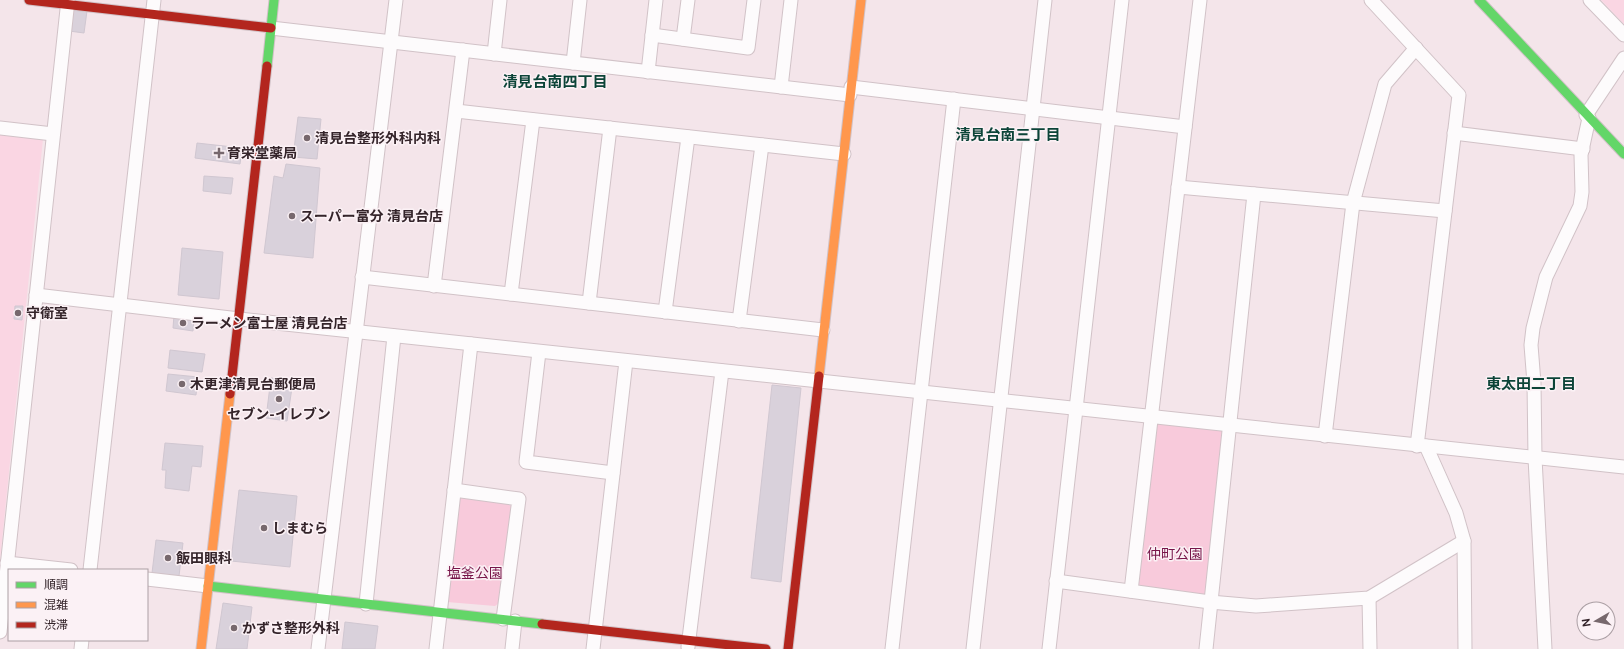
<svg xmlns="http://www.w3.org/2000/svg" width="1624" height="649" viewBox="0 0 1624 649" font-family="'Public Sans','Noto Sans JP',sans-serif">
  <rect width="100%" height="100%" fill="#f4e5ea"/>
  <g fill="#fad6e3">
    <path d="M1601 0H1624V24Z"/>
    <path d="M0 134 43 139 0 560Z"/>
  </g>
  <g fill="#f8cadb">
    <path d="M1151 417 1230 426 1210 602 1131 591Z"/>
    <path d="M460 498 508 504 511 506 499 603 495 606 447 602 457 501Z"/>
  </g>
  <g fill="#d9d1db" stroke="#d0c7d1">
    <path d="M71 9 87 11 84 33 69 31Z"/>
    <path d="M298 117 321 119 317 159 293 157Z"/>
    <path d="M197 143 242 148 240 164 195 158Z"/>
    <path d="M286 164 320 168 313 258 264 253 274 176 283 178Z"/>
    <path d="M204 176 233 178 231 194 203 191Z"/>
    <path d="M182 248 223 252 219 299 178 295Z"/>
    <path d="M15 306H23L22 320 14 319Z"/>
    <path d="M174 315 194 318 193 331 173 328Z"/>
    <path d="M170 350 205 354 202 372 168 368Z"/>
    <path d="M168 374 198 377 196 395 166 391Z"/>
    <path d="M271 378 293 381 287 421 266 418Z"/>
    <path d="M772 385 801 388 781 582 751 578Z"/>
    <path d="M165 443 203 446 201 467 192 466 189 491 165 488 166 470H162Z"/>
    <path d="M239 490 297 496 290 567 231 561Z"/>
    <path d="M156 540 183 543 179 576 152 573Z"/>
    <path d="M223 603 252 607 247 649H216Z"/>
    <path d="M345 622 378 626 375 649H342Z"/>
  </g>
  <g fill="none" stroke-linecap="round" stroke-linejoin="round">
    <defs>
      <g id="street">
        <path d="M1371 0 1459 95 1417 446"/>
        <path d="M1590 0 1624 35"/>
        <path d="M271 28 850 95"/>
        <path d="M652 35 748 48 754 0"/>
        <path d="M683 39 688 0"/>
        <path d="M494 54 500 0"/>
        <path d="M573 63 580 0"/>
        <path d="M648 72 656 0"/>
        <path d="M781 87 791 0"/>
        <path d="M851 87 1185 127"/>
        <path d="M456 111 844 154"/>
        <path d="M1586 115 1624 58"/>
        <path d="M0 128 53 134"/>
        <path d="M1454 133 1583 149"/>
        <path d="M1178 187 1445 211"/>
        <path d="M362 277 823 330"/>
        <path d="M434 286 463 50"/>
        <path d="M511 294 533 120"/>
        <path d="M36 295 239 319 1624 467"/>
        <path d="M589 303 610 128"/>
        <path d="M665 312 688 137"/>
        <path d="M739 321 762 145"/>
        <path d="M539 352 526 462 613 473"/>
        <path d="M1325 436 1353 203 1385 84 1416 48"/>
        <path d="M1426 446 1456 513 1464 541 1465 649"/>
        <path d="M454 490 519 499 503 619"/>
        <path d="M7 563 71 570"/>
        <path d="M90 570 154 0"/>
        <path d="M147 579 208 586"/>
        <path d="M1056 581 1210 602 1256 606 1369 598 1464 541"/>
        <path d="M1131 591 1200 0"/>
        <path d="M1369 598 1370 649"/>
        <path d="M366 604 394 336"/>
        <path d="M0 632 68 0"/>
        <path d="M688 647 722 371"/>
        <path d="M81 649 82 640"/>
        <path d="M318 649 396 0"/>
        <path d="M436 649 471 344"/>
        <path d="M512 649 515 621"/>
        <path d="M593 649 626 361"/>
        <path d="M892 649 954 99"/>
        <path d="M973 649 1045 0"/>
        <path d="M1049 649 1122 0"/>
        <path d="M1206 649 1254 194"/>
        <path d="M1545 649 1535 458 1534 383 1531 345 1533 328 1546 277 1580 206 1582 192 1581 155 1589 118"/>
      </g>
      <g id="fast">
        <path d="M1479 0 1624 154"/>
        <path d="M267 66 274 0"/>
        <path d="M208 586 542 624"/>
      </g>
      <g id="slow">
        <path d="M819 376 861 0"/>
        <path d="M201 649 230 394"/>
      </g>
      <g id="jam">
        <path d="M29 0 271 28"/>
        <path d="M230 394 267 66"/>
        <path d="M542 624 766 649"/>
        <path d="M788 649 819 376"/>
      </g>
    </defs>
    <use href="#street" stroke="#d1c2c7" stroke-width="15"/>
    <use href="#fast" stroke="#d1c2c7" stroke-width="11"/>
    <use href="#slow" stroke="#d1c2c7" stroke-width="11"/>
    <use href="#jam" stroke="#d1c2c7" stroke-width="11"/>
    <use href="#street" stroke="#fdfbfc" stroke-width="13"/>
    <use href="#fast" stroke="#63d668" stroke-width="9"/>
    <use href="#slow" stroke="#ff974d" stroke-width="9"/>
    <use href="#jam" stroke="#b3261e" stroke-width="9"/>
  </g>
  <g fill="#77686d" stroke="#fbf1f5" stroke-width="1.5">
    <circle cx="307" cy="138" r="4"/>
    <path d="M217 147h4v4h4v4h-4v4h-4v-4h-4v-4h4z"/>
    <circle cx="292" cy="216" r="4"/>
    <circle cx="18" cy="313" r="4"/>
    <circle cx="183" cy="323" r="4"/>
    <circle cx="182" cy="384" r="4"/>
    <circle cx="279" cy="399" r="4"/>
    <circle cx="264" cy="528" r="4"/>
    <circle cx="168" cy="558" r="4"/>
    <circle cx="234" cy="628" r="4"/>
  </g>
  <g text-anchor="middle" stroke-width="3" stroke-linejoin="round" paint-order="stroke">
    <g font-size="14" font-weight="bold" fill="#34242a" stroke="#fbf1f5" text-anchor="start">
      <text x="315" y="143">清見台整形外科内科</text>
      <text x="227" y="158">育栄堂薬局</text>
      <text x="300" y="221">スーパー富分 清見台店</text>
      <text x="26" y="318">守衛室</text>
      <text x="191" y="328">ラーメン富士屋 清見台店</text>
      <text x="190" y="389">木更津清見台郵便局</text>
      <text x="279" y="419" text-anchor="middle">セブン-イレブン</text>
      <text x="272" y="533">しまむら</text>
      <text x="176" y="563">飯田眼科</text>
      <text x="242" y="633">かずさ整形外科</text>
    </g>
    <g font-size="14" fill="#781549" stroke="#fbf1f5">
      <text x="1175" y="559">仲町公園</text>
      <text x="475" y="578">塩釜公園</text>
    </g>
    <g font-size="15" font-weight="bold" fill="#0c4438" stroke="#fbf1f5">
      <text x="555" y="87">清見台南四丁目</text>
      <text x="1008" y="140">清見台南三丁目</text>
      <text x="1531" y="389">東太田二丁目</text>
    </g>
  </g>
  <rect x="8" y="569" width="140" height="72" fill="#fbf1f5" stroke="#ab9fa4"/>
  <rect x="16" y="582" width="20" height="6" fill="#63d668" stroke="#ab9fa4"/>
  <text x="44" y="589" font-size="12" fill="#34242a">順調</text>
  <rect x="16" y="602" width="20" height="6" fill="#ff974d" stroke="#ab9fa4"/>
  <text x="44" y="609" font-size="12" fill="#34242a">混雑</text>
  <rect x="16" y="622" width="20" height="6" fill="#b3261e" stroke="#ab9fa4"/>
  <text x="44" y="629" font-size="12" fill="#34242a">渋滞</text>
  <g transform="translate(1596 621) rotate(261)"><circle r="19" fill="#fbf1f5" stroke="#ab9fa4"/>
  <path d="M0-3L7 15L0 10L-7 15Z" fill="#77686d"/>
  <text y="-6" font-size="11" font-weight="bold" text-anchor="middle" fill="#34242a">N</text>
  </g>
</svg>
